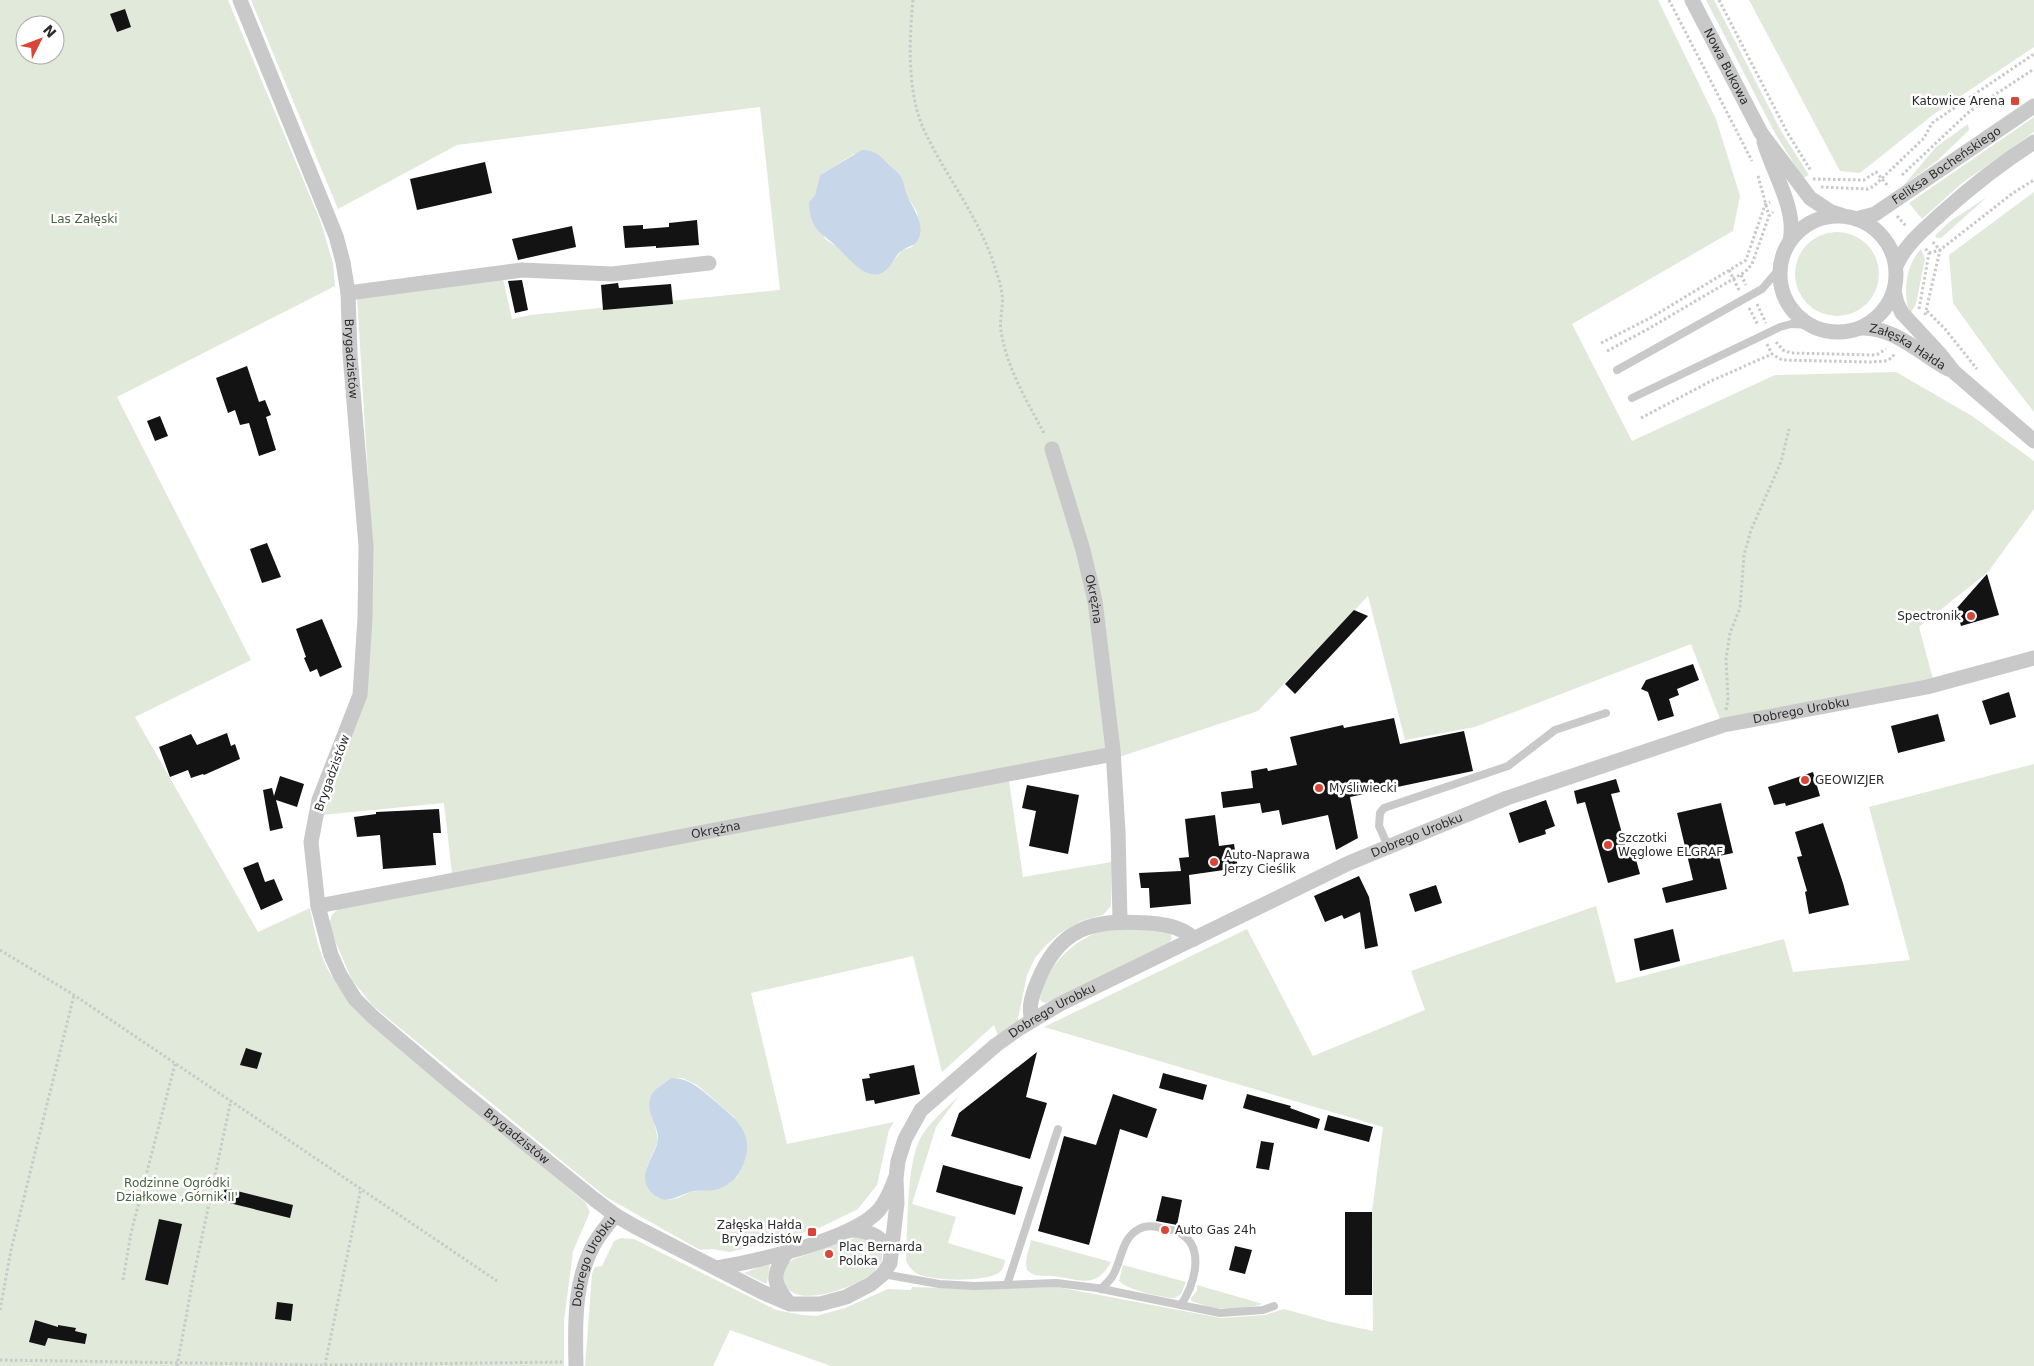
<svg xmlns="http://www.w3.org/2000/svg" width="2034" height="1366" viewBox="0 0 2034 1366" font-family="'DejaVu Sans',sans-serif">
  <rect width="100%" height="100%" fill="#fff"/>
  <g fill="#e0e9da" fill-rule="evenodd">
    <path d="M0 0H228L320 220 333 263 335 286 117 397 251 660 135 717 258 932 310 908C314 928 318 950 327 968 338 989 354 1007 370 1024L585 1202 590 1212 573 1251 564 1321V1366H0ZM25 25H55V55H25Z"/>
    <path d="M251 0H1658L1716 119 1740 196 1733 231 1572 324 1632 441 1775 375 1896 372 1972 416 2034 461V509L1988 572 1919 627 1933 679 1720 719 1691 644 1475 727 1405 740 1368 596 1258 711 1119 757V746L452 874 444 803 322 815 327 797 365 696 372 542 357 297 503 279 512 319 530 315 780 290 760 107 457 145 338 209ZM854 154 890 166 900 175 907 196 917 212 919 222 920 231 912 247 902 250 889 267H858L837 247 825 239 809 202 815 195 820 175Z"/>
    <path d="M1706 0H1714L1781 131 1809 175 1803 178 1776 135Z"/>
    <path d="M1749 0H2034V47L1934 114 1860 173 1840 171Z"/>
    <path d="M2034 117V132L1961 184 1922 219 1909 203Z"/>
    <path d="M1968 124 1969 130 1937 161 1903 186 1936 147Z"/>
    <path d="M2034 192V412L1999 367 1953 303 1949 255Z"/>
    <path d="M1987 197 1941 238H1937L1935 236 1949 222Z"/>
    <circle cx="1837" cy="274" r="42"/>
    <path d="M1921 249 1925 259 1916 304 1910 314C1902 294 1906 264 1921 249Z"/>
    <path d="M2034 764V1366H831L730 1330 713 1366H585L592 1274 595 1267 602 1266 614 1241 621 1238 634 1239 776 1310 802 1315 816 1316 845 1308 888 1289 911 1290 912 1287 975 1289 1057 1287 1221 1318 1265 1315 1284 1309 1331 1322 1373 1331 1372 1212 1383 1127 1044 1027 1247 929 1313 1056 1425 1010 1411 971 1596 906 1616 983 1784 939 1793 972 1910 960 1869 807Z"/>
    <path d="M1009 781 1023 877 1112 862 1111 906 1103 915 1081 921 1059 934 1046 945 1035 958 1027 975 1017 1024 999 1038 994 1025 942 1072 913 956 751 993 787 1144 894 1122 889 1130 877 1185 858 1209 819 1228 739 1250 730 1252 712 1249 700 1250 606 1197 373 1006 352 980 336 943 329 924 332 915 338 909ZM671 1078H682L697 1085 734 1117 746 1157 737 1177 697 1191 690 1192 678 1198 669 1200 657 1198 647 1167 658 1141 654 1120 650 1109V1101L658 1087Z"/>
    <path d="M1111 927 1170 931 1172 939 1169 943 1046 1003 1042 1002 1040 999C1047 962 1076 938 1111 927Z"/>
    <path d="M958 1097 936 1127 912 1204 956 1217 948 1243 1005 1260C1004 1264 1004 1268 1001 1271 989 1283 932 1281 918 1274 912 1271 908 1266 906 1260 908 1228 906 1163 921 1137 931 1121 944 1110 958 1097Z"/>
    <path d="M870 1237 882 1251V1260C879 1266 875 1271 870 1275 853 1287 816 1301 796 1294 785 1291 778 1276 785 1266 787 1263 791 1261 794 1259L854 1238Z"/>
    <path d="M1031 1240 1111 1262C1096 1290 1078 1279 1053 1276 1043 1275 1036 1278 1027 1270 1024 1259 1029 1251 1031 1240Z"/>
    <path d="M770 1263 767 1283H764L744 1273Z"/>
    <path d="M1123 1265 1186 1282 1181 1294 1175 1298C1163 1298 1127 1290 1119 1281Z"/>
    <path d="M1197 1285 1263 1304 1242 1309H1232L1212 1308 1191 1301V1298L1197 1291Z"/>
  </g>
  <g fill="#c7d6e8">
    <path d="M862 150C876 150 881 157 890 166 893 169 897 171 899 174 904 179 904 189 907 195 912 208 925 222 919 238 915 247 907 246 901 251 895 256 893 264 887 269 871 285 852 262 841 251 823 232 810 233 809 202L815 195 820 175Z"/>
    <path d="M671 1078C691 1078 701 1090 716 1102 737 1119 756 1136 743 1165 740 1172 736 1179 729 1183 714 1195 704 1188 690 1192 675 1197 665 1206 652 1193 635 1176 655 1157 658 1140 659 1126 646 1113 650 1099 653 1089 663 1084 671 1078Z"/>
  </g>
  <g fill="#131313">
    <path d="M125 9 131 27 117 32 110 14Z"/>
    <path d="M485 162 492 193 417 210 410 179Z"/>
    <path d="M697 220 699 245 656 248V246L625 248 623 226 643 225V229L669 227V223Z"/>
    <path d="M572 226 576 247 518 260 512 239Z"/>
    <path d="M522 280 528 310 515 313 508 281Z"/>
    <path d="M618 283 619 288 671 284 673 304 603 310 601 285Z"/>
    <path d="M247 366 259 402 265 400 271 415 266 417 276 450 259 456 249 423 240 425 235 410 228 413 216 378Z"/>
    <path d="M160 416 168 436 155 441 147 421Z"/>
    <path d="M267 543 281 577 262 583 250 549Z"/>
    <path d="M1987 574 1999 615 1961 626 1956 609Z"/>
    <path d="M1354 610 1368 616 1295 694 1285 684Z"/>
    <path d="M322 619 342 667 320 677 317 669 310 672 304 658 306 657 296 629Z"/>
    <path d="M1693 664 1699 680 1677 689 1679 695 1669 699 1674 716 1658 721 1648 692 1641 689 1646 680Z"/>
    <path d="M2009 692 2016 717 1990 725 1982 701Z"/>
    <path d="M1938 714 1945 741 1898 753 1891 726Z"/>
    <path d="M1394 718 1400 744 1464 731 1473 771 1350 797 1358 838 1336 850 1328 815 1282 825 1279 810 1262 813 1260 803 1223 808 1221 792 1253 788 1251 771 1267 768 1268 771 1297 765 1290 737 1343 725 1344 728Z"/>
    <path d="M227 733 231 746 235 744 240 759 204 775 203 774 191 778 188 770 170 777 159 747 191 734 197 745Z"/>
    <path d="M1813 772 1820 796 1786 806 1785 803 1774 805 1768 787Z"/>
    <path d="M280 776 304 784 297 807 276 800 283 828 270 831 263 790 272 788 274 796Z"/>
    <path d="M1616 779 1620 792 1611 794 1627 851 1633 849 1640 874 1608 883 1585 802 1577 804 1574 791Z"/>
    <path d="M1027 785 1079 795 1068 854 1029 846 1036 811 1022 808Z"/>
    <path d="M1546 800 1555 826 1545 830 1546 834 1519 843 1509 813Z"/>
    <path d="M1721 803 1733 853 1719 856 1727 889 1666 903 1662 888 1693 880 1677 813Z"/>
    <path d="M439 809 441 833H433L436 865 383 869 380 835 357 837 354 817 376 814V812Z"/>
    <path d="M1215 815 1219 846 1234 844 1238 868 1189 875 1191 904 1150 908 1149 888H1141L1139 873 1181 871 1179 858 1189 857 1185 819Z"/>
    <path d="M1823 823 1843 883 1849 905 1809 914 1805 892 1807 891 1797 857 1802 856 1795 832Z"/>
    <path d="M258 862 265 882 274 879 283 900 261 910 243 868Z"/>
    <path d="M1359 876 1369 897 1378 946 1365 949 1360 912 1344 919 1342 915 1325 922 1314 896Z"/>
    <path d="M1436 885 1442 903 1415 912 1409 894Z"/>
    <path d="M1673 929 1680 961 1640 971 1634 939Z"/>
    <path d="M246 1048 262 1053 257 1069 240 1065Z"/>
    <path d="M1037 1052 1026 1097 1047 1103 1030 1159 951 1136 959 1113Z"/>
    <path d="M914 1065 920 1094 875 1104 874 1100 866 1101 862 1079 870 1078 869 1074Z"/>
    <path d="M1163 1073 1207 1085 1203 1100 1159 1088Z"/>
    <path d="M1113 1094 1157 1109 1147 1138 1120 1129 1089 1245 1038 1231 1064 1136 1096 1145Z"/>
    <path d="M1247 1094 1291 1106 1290 1108 1320 1119 1317 1129 1243 1108Z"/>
    <path d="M1328 1115 1373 1127 1369 1142 1324 1130Z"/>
    <path d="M1261 1141 1274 1143 1269 1170 1256 1168Z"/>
    <path d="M943 1165 1023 1187 1015 1215 936 1192Z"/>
    <path d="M225 1188 293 1205 290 1218 221 1201Z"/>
    <path d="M1162 1196 1182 1200 1177 1225 1156 1221Z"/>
    <rect x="1345" y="1212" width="27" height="83"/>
    <path d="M159 1219 182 1224 168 1285 145 1280Z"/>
    <path d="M1235 1246 1252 1250 1245 1274 1229 1270Z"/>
    <path d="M277 1302 293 1304 291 1321 275 1319Z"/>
    <path d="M35 1320 58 1327V1325L76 1328 75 1331 87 1334 85 1344 48 1338 45 1346 29 1342Z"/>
  </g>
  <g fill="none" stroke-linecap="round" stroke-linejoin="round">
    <g stroke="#c9c9c9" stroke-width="3" stroke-dasharray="2.5 2.5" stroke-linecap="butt">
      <path d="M913 0C909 40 907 93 924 130 946 177 980 218 995 268 998 276 1001 285 1002 294 1004 306 999 319 1001 331 1007 369 1028 403 1045 435"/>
      <path d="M1669 0 1752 161"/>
      <path d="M1719 0 1787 132 1811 171"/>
      <path d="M1902 175 1970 111 2034 69"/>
      <path d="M1758 176 1769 216"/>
      <path d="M1813 179 1864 180 1876 172 1889 187"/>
      <path d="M1821 187 1868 189 1874 186 1924 138 1932 123 2034 54"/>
      <path d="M1897 216 1906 226"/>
      <path d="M1929 253 1940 250 2013 193 2034 180"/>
      <path d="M1729 270 1739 290"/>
      <path d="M1741 275 1746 285"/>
      <path d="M1757 304 1766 323"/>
      <path d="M1749 308 1758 325"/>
      <path d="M1919 309 1929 253 1925 248"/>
      <path d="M1927 311 1945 329 1977 369"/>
      <path d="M1925 315 1940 250 1932 241"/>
      <path d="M1776 342 1783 350 1791 353 1873 355 1878 354 1886 349"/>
      <path d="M1601 343 1652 317 1746 260 1765 205 1770 202"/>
      <path d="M1767 344 1772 354 1782 360 1870 362 1885 361 1892 358 1895 353"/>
      <path d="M1607 351 1648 329 1745 272 1752 264 1769 216 1773 212"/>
      <path d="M1641 418 1711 381 1772 354"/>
      <path d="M1726 710 1728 699 1726 659 1730 633 1740 608 1744 555 1751 530 1781 462 1789 429"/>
      <path d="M0 950 74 995 497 1281"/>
      <path d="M123 1280 131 1233 175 1064"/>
      <path d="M0 1310 11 1250 74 995"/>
      <path d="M0 1360 325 1365 562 1362"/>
      <path d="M325 1365 361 1188"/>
      <path d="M177 1366 193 1279 231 1100"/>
    </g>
    <g stroke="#c9c9c9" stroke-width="8">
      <path d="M1617 370 1762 289 1780 268"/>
      <path d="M1632 398 1780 327 1791 324 1810 325"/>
      <path d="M1388 846 1379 826 1380 813 1384 808 1508 766 1555 730 1606 713"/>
      <path d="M883 1274 939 1284 974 1286 1056 1283 1097 1288 1220 1313 1263 1310 1274 1306"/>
      <path d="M1007 1285 1058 1129"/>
      <path d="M1101 1289C1105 1285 1109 1281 1112 1277 1122 1261 1121 1238 1139 1229 1148 1224 1157 1227 1166 1229 1170 1230 1176 1230 1180 1233 1206 1248 1194 1285 1181 1305"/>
    </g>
    <g stroke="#c9c9c9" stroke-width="15">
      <path id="s1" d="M240 0 336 236 343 262 348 293 350 354 366 546 365 618 360 695 319 800 311 842 318 906 331 955 340 975 355 999 373 1017 452 1084 594 1199 615 1215 634 1226 762 1292 790 1304H820L846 1297 871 1284 883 1274 890 1263 897 1203 896 1178 898 1161 905 1139 921 1110 996 1045 1020 1028 1060 1004 1349 863 1507 798 1724 725 1927 687 2034 658"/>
      <path id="s2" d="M1692 0 1761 133 1810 198 1831 212 1841 215"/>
      <path d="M1764 142C1773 173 1797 209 1790 241"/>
      <circle cx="1838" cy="274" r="58"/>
      <path id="s3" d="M1856 219 1875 214 2034 106"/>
      <path d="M1896 266C1905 244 1926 228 1943 212 1972 186 2001 163 2034 142"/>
      <path d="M1894 291 1897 303 1902 313 1939 353 1954 372 2034 441"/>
      <path d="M348 293 522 270 612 274 709 263"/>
      <path id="s4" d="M1861 328C1895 327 1919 353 1948 369"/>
      <path id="s5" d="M1052 449 1083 550 1095 601 1113 750 1118 831 1120 921"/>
      <path id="s6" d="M318 906 1113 754"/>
      <path d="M1032 1020C1028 1007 1032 996 1037 983 1059 927 1093 919 1148 923 1165 924 1183 927 1194 939"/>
      <path d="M850 1230C869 1230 879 1236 891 1250"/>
      <path d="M786 1253C772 1275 772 1282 788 1302"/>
      <path d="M717 1268C756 1261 853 1240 879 1210 886 1201 891 1190 895 1179"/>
      <path id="s7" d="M576 1366C575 1328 574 1285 591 1250 596 1238 607 1226 615 1215"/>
    </g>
  </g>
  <g fill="#d94638" stroke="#fff" stroke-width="2">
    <rect x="2010" y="96" width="10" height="10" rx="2.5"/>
    <circle cx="1971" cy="616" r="5"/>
    <circle cx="1805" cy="780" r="5"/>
    <circle cx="1319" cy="788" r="5"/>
    <circle cx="1608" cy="845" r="5"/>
    <circle cx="1214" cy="862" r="5"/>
    <circle cx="1165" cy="1230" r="5"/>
    <rect x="807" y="1227" width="10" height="10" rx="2.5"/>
    <circle cx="829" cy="1254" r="5"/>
  </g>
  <g text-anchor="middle" stroke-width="5" stroke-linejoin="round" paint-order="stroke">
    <g font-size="12" fill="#2c2c2c" stroke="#fff">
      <text dy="4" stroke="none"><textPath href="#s2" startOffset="75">Nowa Bukowa</textPath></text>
      <text dy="4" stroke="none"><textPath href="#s3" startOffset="106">Feliksa Bocheńskiego</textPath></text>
      <text dy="4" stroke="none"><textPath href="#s4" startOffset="51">Załęska Hałda</textPath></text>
      <text dy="4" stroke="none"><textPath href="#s1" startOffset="379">Brygadzistów</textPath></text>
      <text dy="4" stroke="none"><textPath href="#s5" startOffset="156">Okrężna</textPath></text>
      <text dy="4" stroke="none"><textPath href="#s1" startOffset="2819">Dobrego Urobku</textPath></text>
      <text transform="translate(332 773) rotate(-70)" y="4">Brygadzistów</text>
      <text dy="4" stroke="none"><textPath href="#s6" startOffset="405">Okrężna</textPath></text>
      <text dy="4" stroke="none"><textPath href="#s1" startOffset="2414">Dobrego Urobku</textPath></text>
      <text dy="4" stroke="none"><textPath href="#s1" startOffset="2009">Dobrego Urobku</textPath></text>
      <text dy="4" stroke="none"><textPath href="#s1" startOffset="1249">Brygadzistów</textPath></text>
      <text dy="4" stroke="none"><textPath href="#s7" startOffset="108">Dobrego Urobku</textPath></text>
    </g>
    <g font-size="12" fill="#2c2c2c" stroke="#fff" text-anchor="start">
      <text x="2005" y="105" text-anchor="end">Katowice Arena</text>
      <text x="1961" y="620" text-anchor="end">Spectronik</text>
      <text x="1815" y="784">GEOWIZJER</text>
      <text x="1329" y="792">Myśliwiecki</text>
      <text x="1618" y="842">Szczotki<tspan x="1618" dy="14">Węglowe ELGRAF</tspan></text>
      <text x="1224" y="859">Auto-Naprawa<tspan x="1224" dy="14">Jerzy Cieślik</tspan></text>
      <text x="802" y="1229" text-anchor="end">Załęska Hałda<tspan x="802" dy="14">Brygadzistów</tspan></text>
      <text x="1175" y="1234">Auto Gas 24h</text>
      <text x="839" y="1251">Plac Bernarda<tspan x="839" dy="14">Poloka</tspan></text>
    </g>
    <g font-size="12" fill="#49643d" stroke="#fff">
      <text x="84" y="223">Las Załęski</text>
      <text x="177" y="1187">Rodzinne Ogródki<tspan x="177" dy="14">Działkowe ,Górnik II'</tspan></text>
    </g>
  </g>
  <g transform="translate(40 40) rotate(48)"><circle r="24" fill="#ffffff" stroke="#ababab"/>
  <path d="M0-4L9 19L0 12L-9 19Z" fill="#d94638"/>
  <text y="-8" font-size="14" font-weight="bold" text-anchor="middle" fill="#2c2c2c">N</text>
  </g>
</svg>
